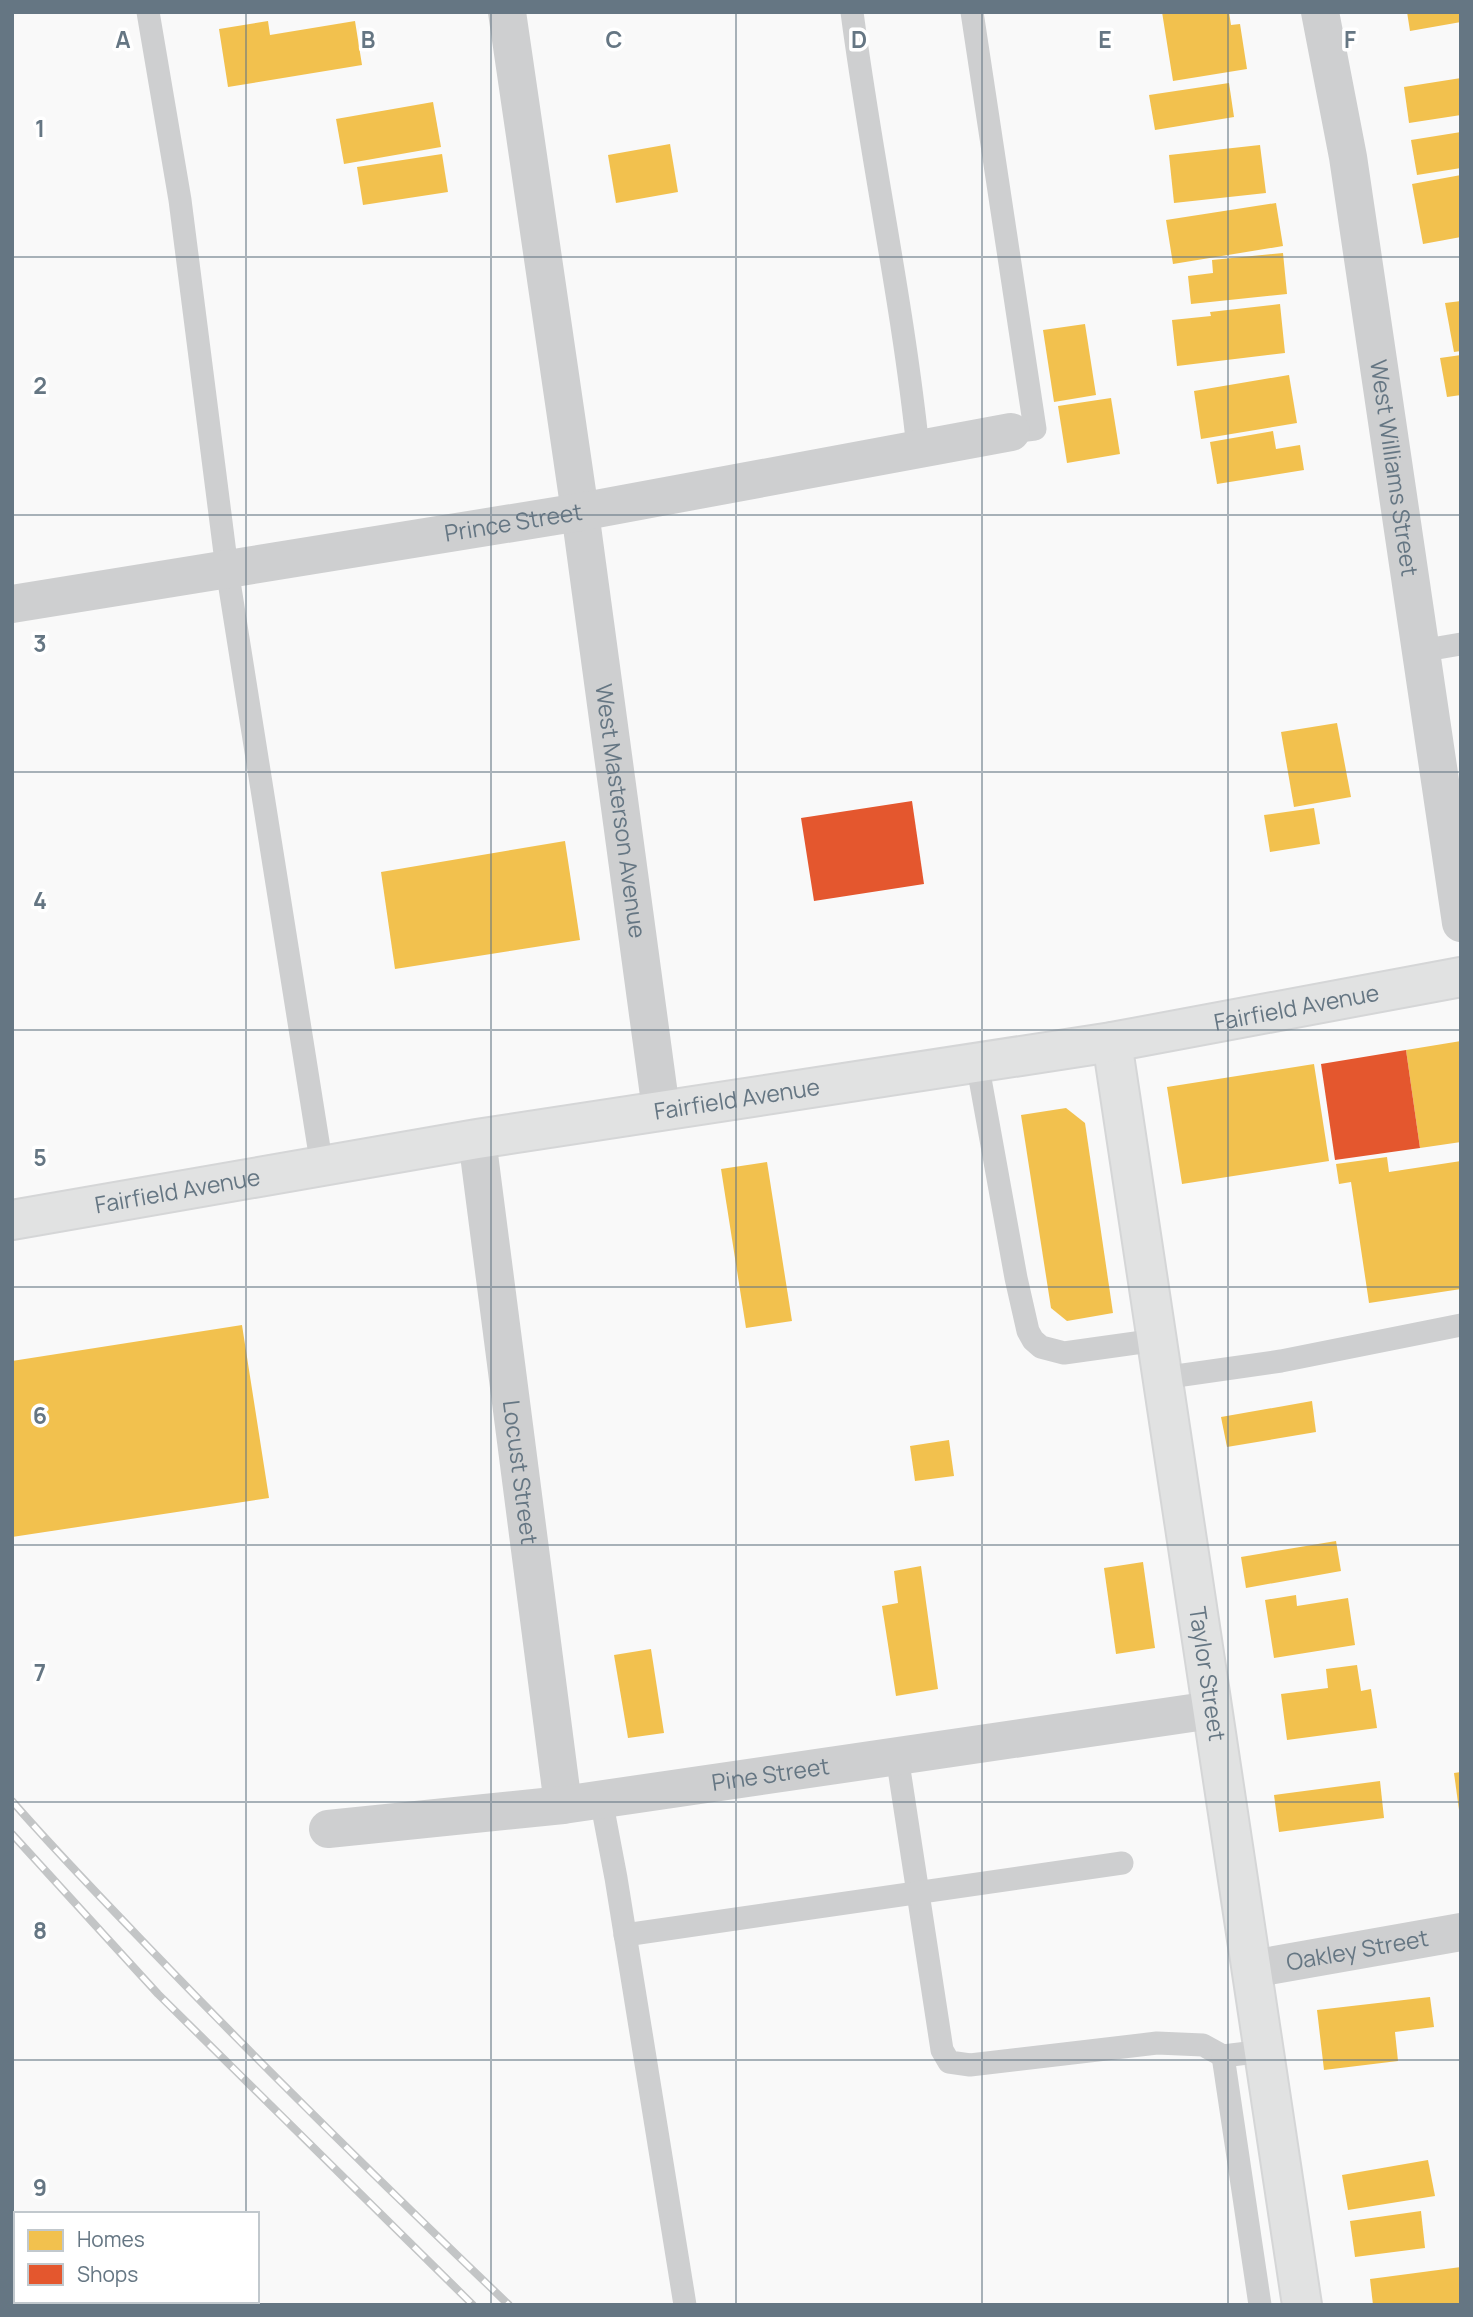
<svg xmlns="http://www.w3.org/2000/svg" width="1473" height="2317" viewBox="0 0 1473 2317" font-family="Manrope,sans-serif">
  <rect width="100%" height="100%" fill="#f9f9f9"/>
  <g fill="#f2c14e">
    <path d="M1162 12H1229L1231 25 1240 24 1247 69 1173 81Z"/>
    <path d="M1407 12H1461V22L1410 31Z"/>
    <path d="M268 21 270 35 355 21 362 65 228 87 219 29Z"/>
    <path d="M1461 78V115L1409 123 1404 87Z"/>
    <path d="M1229 83 1234 117 1155 130 1149 95Z"/>
    <path d="M433 102 441 147 344 164 336 119Z"/>
    <path d="M1461 132V168L1417 175 1411 140Z"/>
    <path d="M670 144 678 192 616 203 608 155Z"/>
    <path d="M1260 145 1266 193 1174 203 1169 155Z"/>
    <path d="M442 154 448 192 363 205 357 167Z"/>
    <path d="M1461 175V237L1423 244 1412 184Z"/>
    <path d="M1276 203 1283 246 1173 264 1166 220Z"/>
    <path d="M1283 253 1287 294 1191 304 1188 276 1213 273 1212 260Z"/>
    <path d="M1461 301V351L1454 352 1445 303Z"/>
    <path d="M1280 304 1285 353 1177 366 1172 320 1211 316 1210 312Z"/>
    <path d="M1085 324 1096 395 1054 402 1043 330Z"/>
    <path d="M1461 355V395L1447 397 1440 358Z"/>
    <path d="M1289 375 1297 423 1201 439 1194 391Z"/>
    <path d="M1111 398 1120 454 1067 463 1058 406Z"/>
    <path d="M1273 431 1276 449 1300 445 1304 470 1217 484 1210 442Z"/>
    <path d="M1337 723 1351 797 1294 807 1281 732Z"/>
    <path d="M1314 808 1320 844 1270 852 1264 815Z"/>
    <path d="M565 841 580 940 395 969 381 872Z"/>
    <path d="M1461 1041V1142L1420 1148 1406 1050Z"/>
    <path d="M1314 1064 1329 1161 1182 1184 1167 1087Z"/>
    <path d="M1066 1108 1085 1123 1113 1313 1067 1321 1051 1308 1021 1115Z"/>
    <path d="M1387 1157 1389 1172 1461 1161V1289L1369 1303 1351 1182 1339 1184 1336 1164Z"/>
    <path d="M767 1162 792 1321 746 1328 721 1169Z"/>
    <path d="M242 1325 269 1498 12 1537V1361Z"/>
    <path d="M1312 1401 1316 1432 1227 1447 1221 1417Z"/>
    <path d="M949 1440 954 1476 915 1481 910 1446Z"/>
    <path d="M1336 1541 1341 1571 1246 1588 1241 1557Z"/>
    <path d="M1143 1562 1155 1648 1116 1654 1104 1568Z"/>
    <path d="M921 1566 938 1689 896 1696 882 1606 898 1603 894 1571Z"/>
    <path d="M1296 1595 1297 1606 1348 1598 1355 1645 1274 1658 1265 1600Z"/>
    <path d="M651 1649 664 1733 628 1738 614 1655Z"/>
    <path d="M1357 1665 1361 1691 1371 1689 1377 1728 1287 1740 1281 1694 1328 1688 1326 1669Z"/>
    <path d="M1461 1772V1810H1459L1454 1773Z"/>
    <path d="M1380 1781 1384 1818 1279 1832 1274 1795Z"/>
    <path d="M1430 1997 1434 2027 1395 2032 1398 2061 1324 2070 1317 2010Z"/>
    <path d="M1428 2160 1435 2196 1348 2210 1342 2175Z"/>
    <path d="M1421 2211 1425 2248 1355 2257 1350 2221Z"/>
    <path d="M1461 2267V2305H1373L1370 2279Z"/>
  </g>
  <g fill="#e4572e">
    <path d="M912 801 924 884 814 901 801 818Z"/>
    <path d="M1406 1050 1420 1148 1335 1160 1321 1064Z"/>
  </g>
  <g fill="none" stroke-linecap="round" stroke-linejoin="round">
    <defs>
      <g id="secondary">
        <path id="s7" d="M1112 1042 1302 2305"/>
        <path id="s8" d="M12 1220 477 1139 1112 1042 1461 977"/>
      </g>
    </defs>
    <use href="#secondary" stroke="#d5d6d7" stroke-width="42"/>
    <g stroke="#cecfd0" stroke-width="23">
      <path d="M148 12 180 200 227 569 322 1167"/>
      <path d="M852 12C871 158 903 303 918 449"/>
      <path d="M972 12 1035 429 1011 432"/>
      <path d="M1420 651 1461 644"/>
      <path d="M977 1062 1016 1278 1028 1331 1033 1340 1041 1347 1064 1353 1157 1340"/>
      <path d="M1162 1378 1281 1361 1461 1325"/>
      <path d="M897 1756 942 2050 949 2062 970 2065 1157 2043 1203 2045 1223 2056 1264 2051"/>
      <path d="M601 1799 616 1878 685 2305"/>
      <path d="M625 1935 1122 1863"/>
      <path d="M1223 2056 1260 2305"/>
    </g>
    <g stroke="#cecfd0" stroke-width="38">
      <path id="s1" d="M507 12 580 512 661 1110"/>
      <path id="s2" d="M1320 12 1348 157 1461 923"/>
      <path id="s3" d="M12 604 580 512 1011 432"/>
      <path id="s4" d="M477 1139 563 1805"/>
      <path id="s5" d="M328 1829 563 1805 1212 1710"/>
      <path id="s6" d="M1252 1969 1461 1932"/>
    </g>
    <use href="#secondary" stroke="#e1e2e2" stroke-width="38"/>
    <defs>
      <g id="rail">
        <path d="M12 1801C59 1855 108 1905 157 1956 272 2076 390 2191 509 2305"/>
        <path d="M12 1834 158 1994 473 2305"/>
      </g>
    </defs>
    <use href="#rail" stroke="#c3c5c6" stroke-width="8"/>
    <use href="#rail" stroke="#fff" stroke-width="5" stroke-dasharray="16" stroke-linecap="butt"/>
  </g>
  <path fill="none" stroke="#657683" stroke-width="2" stroke-opacity="0.55" d="M246 12V2214M491 12V2305M736 12V2305M982 12V2305M1228 12V2305M12 257H1461M12 515H1461M12 772H1461M12 1030H1461M12 1287H1461M12 1545H1461M12 1802H1461M12 2060H1461M246 2301V2305"/>
  <g text-anchor="middle" stroke-width="7" stroke-linejoin="round" paint-order="stroke">
    <g font-size="23" fill="#657683" stroke="#fff">
      <text dy="8" stroke="none"><textPath href="#s2" startOffset="462">West Williams Street</textPath></text>
      <text dy="8" stroke="none"><textPath href="#s3" startOffset="508">Prince Street</textPath></text>
      <text dy="8" stroke="none"><textPath href="#s1" startOffset="807">West Masterson Avenue</textPath></text>
      <text dy="8" stroke="none"><textPath href="#s8" startOffset="1302">Fairfield Avenue</textPath></text>
      <text dy="8" stroke="none"><textPath href="#s8" startOffset="735">Fairfield Avenue</textPath></text>
      <text dy="8" stroke="none"><textPath href="#s8" startOffset="168">Fairfield Avenue</textPath></text>
      <text dy="8" stroke="none"><textPath href="#s4" startOffset="336">Locust Street</textPath></text>
      <text dy="8" stroke="none"><textPath href="#s7" startOffset="639">Taylor Street</textPath></text>
      <text dy="8" stroke="none"><textPath href="#s5" startOffset="446">Pine Street</textPath></text>
      <text dy="8" stroke="none"><textPath href="#s6" startOffset="107">Oakley Street</textPath></text>
    </g>
  </g>
  <g font-size="23" text-anchor="middle" font-weight="bold" fill="#657683" stroke="#fff" stroke-width="7" stroke-linejoin="round" paint-order="stroke">
    <text x="123" y="48">A</text>
    <text x="368" y="48">B</text>
    <text x="614" y="48">C</text>
    <text x="859" y="48">D</text>
    <text x="1105" y="48">E</text>
    <text x="1350" y="48">F</text>
    <text x="40" y="137">1</text>
    <text x="40" y="394">2</text>
    <text x="40" y="652">3</text>
    <text x="40" y="909">4</text>
    <text x="40" y="1166">5</text>
    <text x="40" y="1424">6</text>
    <text x="40" y="1681">7</text>
    <text x="40" y="1939">8</text>
    <text x="40" y="2196">9</text>
  </g>
  <rect width="1473" height="2317" fill="none" stroke="#657683" stroke-width="28"/>
  <rect x="14" y="2212" width="245" height="91" fill="#ffffff" stroke="#c1c8cd" stroke-width="2"/>
  <rect x="28" y="2230" width="35" height="21" fill="#f2c14e" stroke="#c1c8cd" stroke-width="2"/>
  <text x="77" y="2247" font-size="21" fill="#657683">Homes</text>
  <rect x="28" y="2264" width="35" height="21" fill="#e4572e" stroke="#c1c8cd" stroke-width="2"/>
  <text x="77" y="2282" font-size="21" fill="#657683">Shops</text>
</svg>
